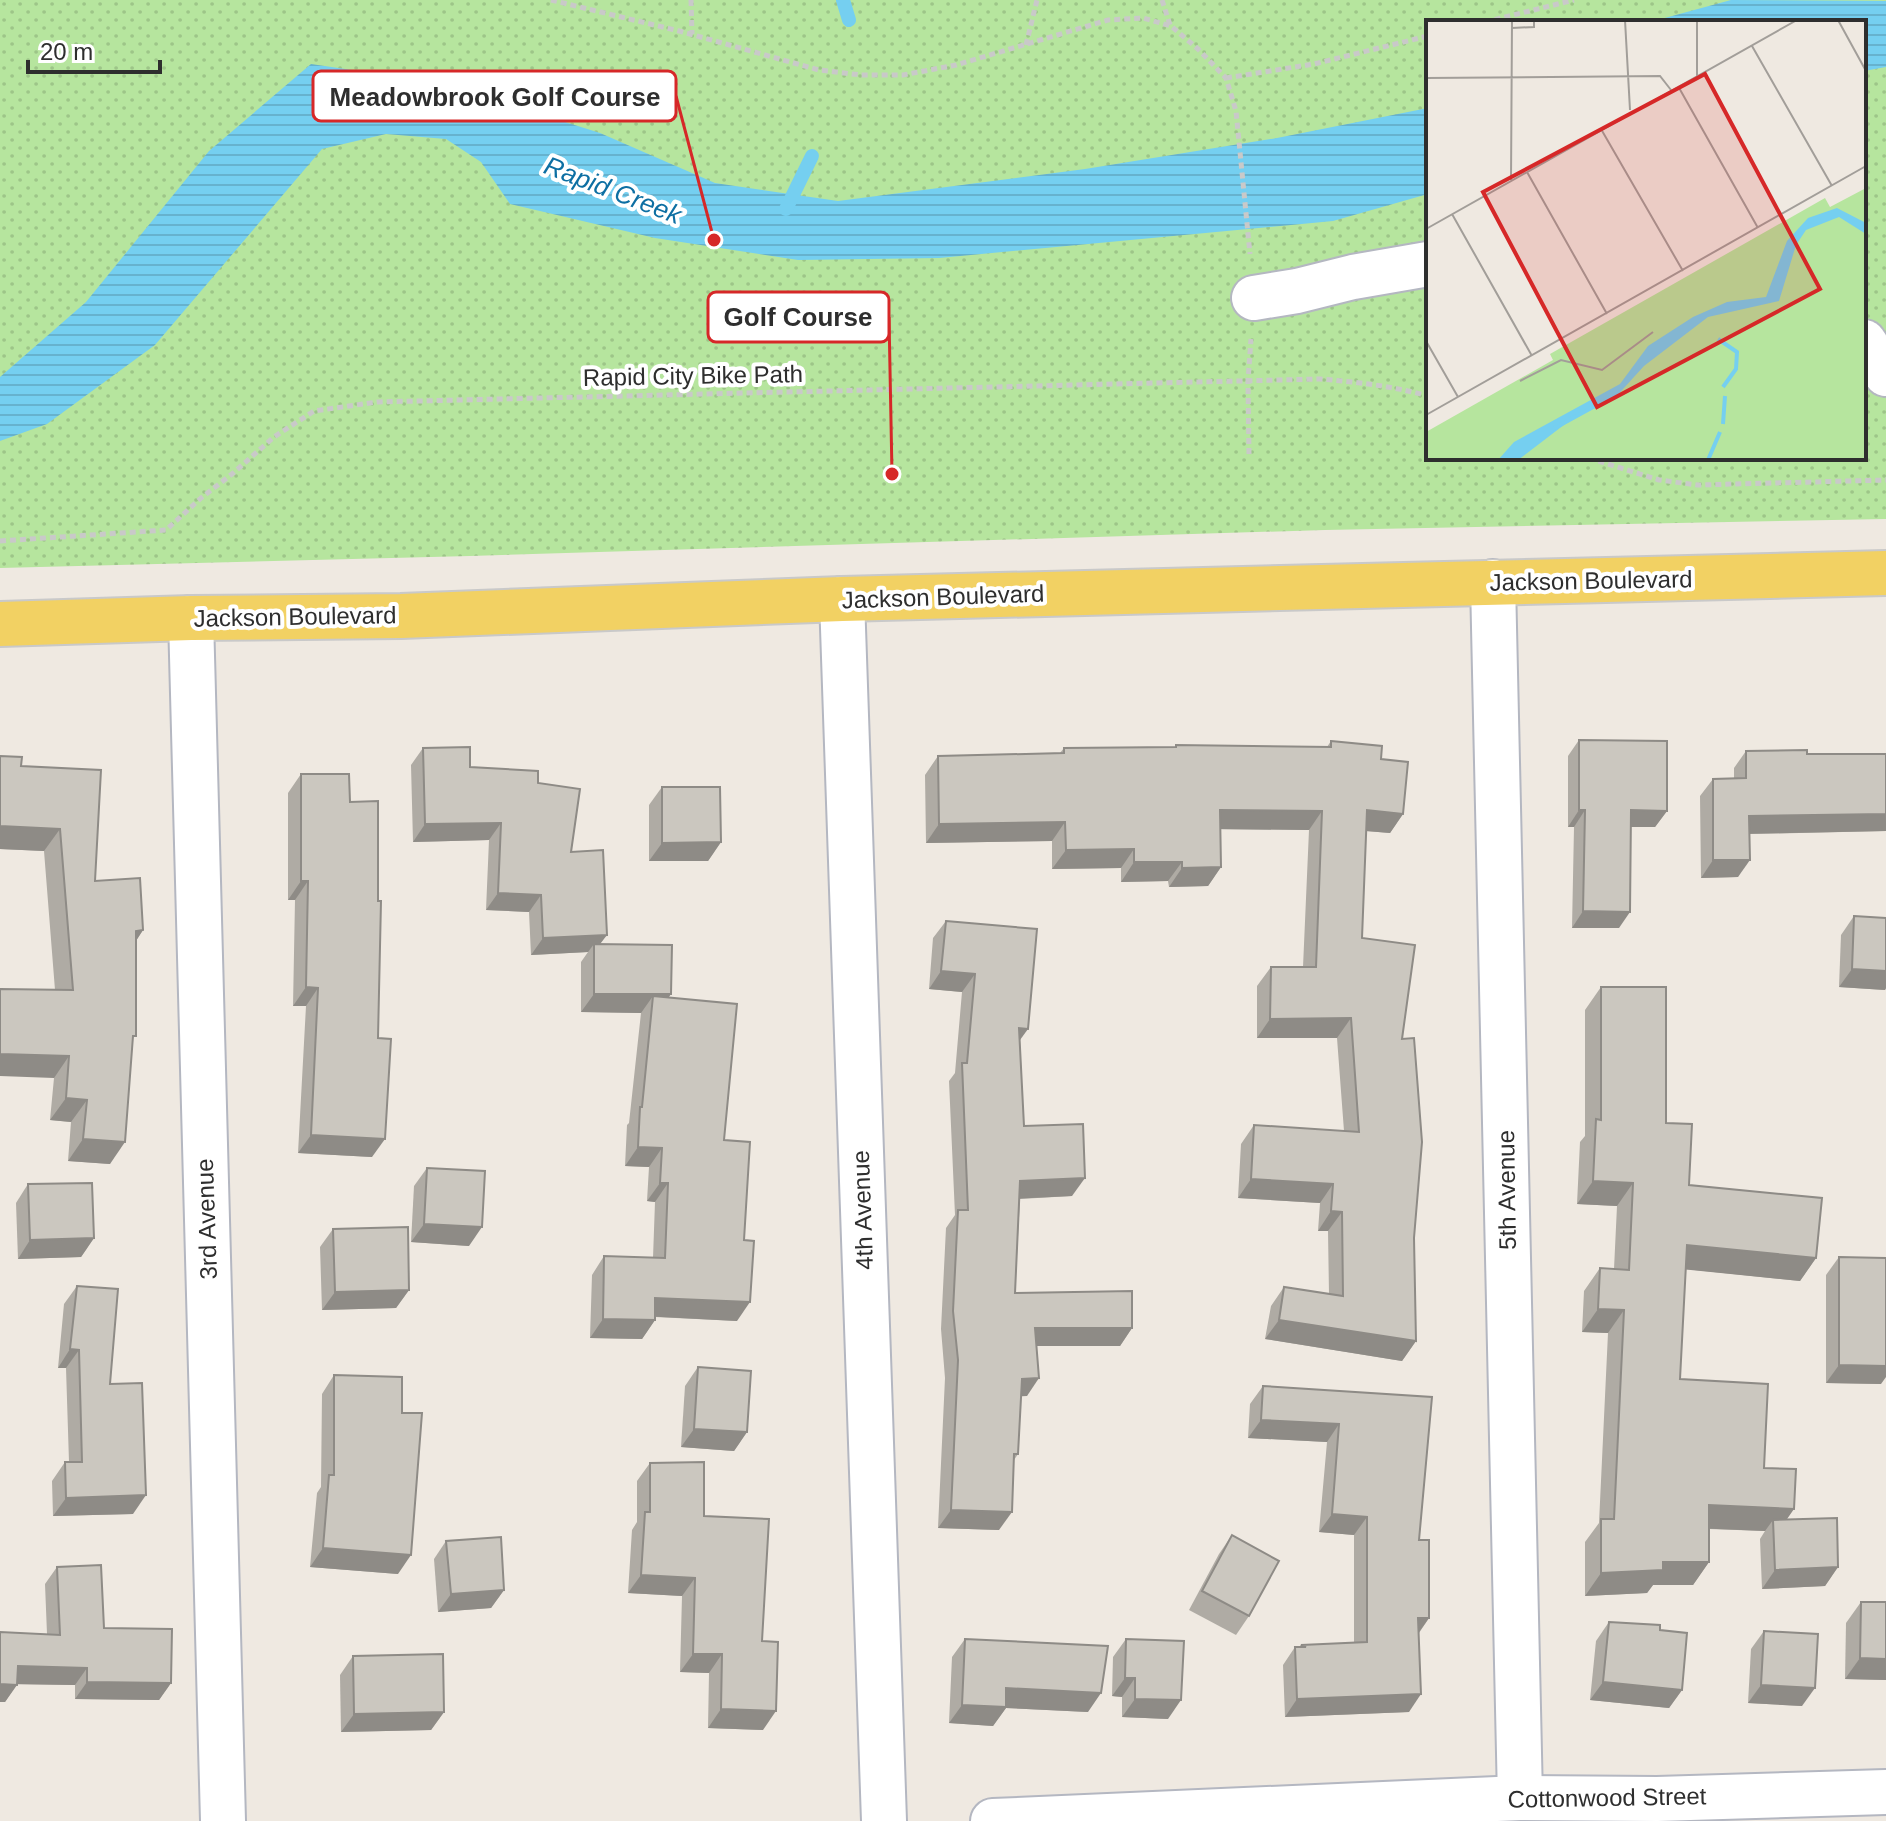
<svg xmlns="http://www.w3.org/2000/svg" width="1886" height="1821" viewBox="0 0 1886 1821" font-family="Arial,sans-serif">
  <defs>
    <pattern id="grass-dots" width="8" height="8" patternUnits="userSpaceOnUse" patternTransform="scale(2)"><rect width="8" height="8" fill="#b6e59e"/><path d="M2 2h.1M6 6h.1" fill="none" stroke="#9dc588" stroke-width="1.8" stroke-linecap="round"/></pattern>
    <pattern id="water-rules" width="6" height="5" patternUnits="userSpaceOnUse" patternTransform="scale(2)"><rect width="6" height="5" fill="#75cff0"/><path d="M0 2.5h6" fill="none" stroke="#66b2ce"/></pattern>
  </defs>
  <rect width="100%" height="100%" fill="#efe9e1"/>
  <path fill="url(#grass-dots)" fill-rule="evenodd" d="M0 0H1886V519L1325 530 470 556 0 568ZM1428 22H1864V458H1428Z"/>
  <g fill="url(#water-rules)">
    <path d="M1731 0 1886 1V67L1864 71V22H1650Z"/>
    <path d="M311 64 441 83 600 133 715 183 838 201 1085 169 1277 138 1428 108V194L1333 221 939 258 798 260 655 238 510 204 481 162 446 139 386 134 322 149 155 345 47 424 0 441V377L86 302 209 151Z"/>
  </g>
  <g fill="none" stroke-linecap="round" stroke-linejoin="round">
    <g stroke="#75cff0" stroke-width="14">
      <path d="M843 0 849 20"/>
      <path d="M786 209 812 156"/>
    </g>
    <defs>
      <g id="minor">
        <path d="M1254 298 1297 291 1353 277 1428 264"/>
        <path d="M1864 342 1886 374"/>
        <path d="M1493 582 1520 1798"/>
        <path d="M842 599 884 1821"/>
        <path d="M191 618 223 1821"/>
        <path d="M993 1821 1520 1798 1657 1799 1886 1792"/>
      </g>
      <path id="major" d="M0 624 191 618 401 616 842 599 1886 573"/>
    </defs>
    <use href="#minor" stroke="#b4b7c1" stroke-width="48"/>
    <use href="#major" stroke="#c9c9c9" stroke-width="48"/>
    <g stroke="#c9c9c9" stroke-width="5" stroke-dasharray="6 4" stroke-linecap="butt">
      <path d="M551 0 679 31 819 70 861 75H903L956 65 1108 20 1143 18 1171 26 1198 49 1226 78 1236 111 1250 254"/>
      <path d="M691 0 692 34"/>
      <path d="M1162 0 1170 25"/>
      <path d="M1485 22 1574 0"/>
      <path d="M1026 45 1037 0"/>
      <path d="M1226 78 1314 64 1428 36"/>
      <path d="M1249 454 1248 381 1251 339"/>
      <path d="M1589 458 1659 480 1698 485 1886 480"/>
      <path d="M0 541 166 530 201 498 232 474 274 437 314 411 377 402 1320 379C1357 382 1392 386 1428 396"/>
    </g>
    <use href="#minor" stroke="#fff" stroke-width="44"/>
    <use href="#major" stroke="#f2d163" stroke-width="44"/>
  </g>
  <g fill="#afaba4">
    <path d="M1579 740 1667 811 1655 827H1631L1619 928H1572L1574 827H1568V756Z"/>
    <path d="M1331 741 1381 759 1403 814 1390 833 1366 831 1362 938 1402 1039 1414 1238 1416 1341 1402 1361 1265 1339 1271 1306 1284 1287 1329 1294 1328 1231H1318L1320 1203 1238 1198 1241 1144 1254 1125 1344 1131 1337 1038H1257V986L1271 967H1303L1309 830 1220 829 1221 867 1208 886 1169 887 1168 881 1121 882V868L1052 869V841L926 843 925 775 938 756 1060 753 1064 748 1175 747 1176 745 1327 747Z"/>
    <path d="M423 748 470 767 538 783 571 852 600 944 669 997 724 1140 737 1321 655 1317V1320L642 1339 590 1338 592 1275 604 1256 653 1258 655 1202 647 1201 649 1167 625 1166 627 1125 629 1123 641 1013 581 1012V962L588 952 531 955 529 912 486 910 489 840 413 842 411 765Z"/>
    <path d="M1746 751 1807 754H1886V831L1750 834 1738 877 1701 878 1700 796 1713 779 1734 778V768Z"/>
    <path d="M0 756 21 766 95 881 143 930 136 941 133 1041 110 1164 68 1161 71 1122 50 1120 54 1078 55 990 44 851 0 849Z"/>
    <path d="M301 774 350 802 372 1157 298 1153 306 1006H293L295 900H288V793Z"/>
    <path d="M662 787 721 842 708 861H649V805Z"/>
    <path d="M1854 916 1886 918V988L1885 990 1839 987 1841 935Z"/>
    <path d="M946 921 1020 1040 1024 1126 1072 1196 1020 1199 1015 1293 1132 1328 1120 1346H1036L1027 1396H1021L1018 1454 1014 1460 999 1530 938 1528 945 1378 941 1329 946 1228 955 1215 949 1081 955 1073 962 992 929 989 933 938Z"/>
    <path d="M1601 987 1666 1123 1689 1185 1816 1258 1800 1281 1685 1269 1680 1379 1764 1468 1787 1520 1838 1567 1825 1586 1762 1589 1760 1539 1765 1531 1709 1529V1562L1693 1585H1653L1647 1593 1585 1596V1542L1599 1523 1608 1333 1582 1332 1584 1291 1600 1268 1614 1269 1617 1206 1577 1204 1580 1142 1585 1136V1010Z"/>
    <path d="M427 1168 469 1246 411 1242 414 1186Z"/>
    <path d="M28 1184 94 1238 81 1257 18 1259 16 1203Z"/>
    <path d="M333 1229 409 1290 396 1308 322 1310 320 1247Z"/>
    <path d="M1839 1257 1881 1384 1826 1383V1275Z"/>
    <path d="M77 1286 110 1384 133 1514 53 1516 52 1481 65 1462H69L66 1368H58L64 1304Z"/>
    <path d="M698 1367 747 1432 734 1451 681 1447 685 1386Z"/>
    <path d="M334 1375 398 1574 310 1567 317 1493 321 1487 322 1394Z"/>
    <path d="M1263 1386 1432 1397 1419 1540 1429 1618 1419 1633 1409 1712 1285 1717 1283 1665 1295 1647H1299L1301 1645 1354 1643V1535L1319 1532 1327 1442 1248 1438 1250 1404Z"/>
    <path d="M650 1463 704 1516 762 1641 763 1730 708 1728 709 1673 680 1672 682 1596 628 1593 632 1530 637 1522V1481Z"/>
    <path d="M1232 1535 1249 1616 1236 1635 1189 1610 1219 1554Z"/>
    <path d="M446 1541 504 1590 491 1608 438 1612 434 1559Z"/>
    <path d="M57 1567 104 1628 171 1683 159 1700 75 1699V1685L17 1684 5 1702H0V1632L47 1634 45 1584Z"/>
    <path d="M1861 1602 1886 1680 1845 1679 1846 1623Z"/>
    <path d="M1609 1622 1660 1630 1682 1690 1669 1708 1590 1700 1596 1641Z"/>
    <path d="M1764 1631 1802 1706 1748 1703 1751 1649Z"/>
    <path d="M965 1639 1088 1712 1006 1708 993 1726 949 1723 952 1657Z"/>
    <path d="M1126 1639 1168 1719 1122 1717V1697L1112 1696 1113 1657Z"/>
    <path d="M353 1656 444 1712 431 1730 341 1732 340 1675Z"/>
  </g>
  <g fill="#8e8b86">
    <path d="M1220 810 1322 811 1309 830 1206 829Z"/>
    <path d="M1367 810 1403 814 1390 833 1354 830Z"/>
    <path d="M1579 810H1585L1574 827H1568Z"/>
    <path d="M1631 810 1667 811 1655 827H1619Z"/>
    <path d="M1886 814V831L1737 834 1749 816Z"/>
    <path d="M1065 822 1052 841 926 843 939 824Z"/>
    <path d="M501 823 489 840 413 842 425 824Z"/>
    <path d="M0 826 60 829 44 851 0 849Z"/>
    <path d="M721 842 708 861H649L662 843Z"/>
    <path d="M1134 849 1121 868 1052 869 1066 850Z"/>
    <path d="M1713 860H1750L1738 877 1701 878Z"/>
    <path d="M1134 862H1182L1168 881 1121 882Z"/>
    <path d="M1221 867 1208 886 1169 887 1182 868Z"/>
    <path d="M301 881H308L295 900H288Z"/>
    <path d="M498 893 541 895 529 912 486 910Z"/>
    <path d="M1583 911 1630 912 1619 928H1572Z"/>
    <path d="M143 930 128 953 136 931Z"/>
    <path d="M607 935 594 952V944L588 952 531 955 543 938Z"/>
    <path d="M1852 969 1886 971V988L1885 990 1839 987Z"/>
    <path d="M941 971 975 974 962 992 929 989Z"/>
    <path d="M306 987 318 988 306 1006H293Z"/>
    <path d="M594 994H671L658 1013 653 996 641 1013 581 1012Z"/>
    <path d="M1351 1018 1337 1038H1257L1270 1019Z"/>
    <path d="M1019 1028 1028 1029 1015 1047Z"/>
    <path d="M0 1054 69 1056 54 1078 0 1076Z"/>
    <path d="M66 1098 87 1100 71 1122 50 1120Z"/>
    <path d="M311 1135 385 1139 372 1157 298 1153Z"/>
    <path d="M83 1139 125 1142 110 1164 68 1161Z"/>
    <path d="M638 1147 662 1148 649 1167 625 1166Z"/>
    <path d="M1085 1178 1072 1196 1008 1199 1020 1181Z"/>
    <path d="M1251 1179 1333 1184 1320 1203 1238 1198Z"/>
    <path d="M1593 1181 1633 1183 1617 1206 1577 1204Z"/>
    <path d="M660 1183H668L655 1202 647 1201Z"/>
    <path d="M1331 1211 1342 1212 1328 1231H1318Z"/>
    <path d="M424 1224 482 1227 469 1246 411 1242Z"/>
    <path d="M94 1238 81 1257 18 1259 30 1240Z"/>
    <path d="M1687 1245 1816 1258 1800 1281 1671 1268Z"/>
    <path d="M409 1290 396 1308 322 1310 335 1292Z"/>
    <path d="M655 1298 750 1302 737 1321 642 1316Z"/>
    <path d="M1598 1309 1624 1310 1608 1333 1582 1332Z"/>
    <path d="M603 1319 655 1320 642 1339 590 1338Z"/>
    <path d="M1279 1320 1416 1341 1402 1361 1265 1339Z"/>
    <path d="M1035 1328H1132L1120 1346H1022Z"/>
    <path d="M70 1349 79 1350 66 1368H58Z"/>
    <path d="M1839 1365 1886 1366V1377L1881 1384 1826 1383Z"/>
    <path d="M1039 1378 1027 1396 1009 1397 1022 1379Z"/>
    <path d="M1261 1420 1339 1424 1327 1442 1248 1438Z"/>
    <path d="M694 1429 747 1432 734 1451 681 1447Z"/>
    <path d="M146 1495 133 1514 53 1516 66 1498Z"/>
    <path d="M1709 1505 1794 1509 1778 1532 1773 1520 1765 1531 1693 1528Z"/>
    <path d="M951 1510 1012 1512 999 1530 938 1528Z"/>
    <path d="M1332 1514 1367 1517 1354 1535 1319 1532Z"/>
    <path d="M323 1548 411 1555 398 1574 310 1567Z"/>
    <path d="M1663 1562H1709L1693 1585H1653L1647 1593 1585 1596 1601 1573Z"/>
    <path d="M1838 1567 1825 1586 1762 1589 1775 1570Z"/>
    <path d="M641 1575 695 1578 682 1596 628 1593Z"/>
    <path d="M504 1590 491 1608 438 1612 451 1594Z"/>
    <path d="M1418 1618H1429L1417 1635Z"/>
    <path d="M693 1654H722L709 1673 680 1672Z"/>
    <path d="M1860 1658 1886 1659V1680L1845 1679Z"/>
    <path d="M18 1666 87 1668 75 1685 6 1684Z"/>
    <path d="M1125 1678H1135L1122 1697 1112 1696Z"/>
    <path d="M87 1682 171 1683 159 1700 75 1699Z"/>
    <path d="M1603 1682 1682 1690 1669 1708 1590 1700Z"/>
    <path d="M0 1684 17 1685 5 1702H0Z"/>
    <path d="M1761 1685 1815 1688 1802 1706 1748 1703Z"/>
    <path d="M1006 1688 1101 1693 1088 1712 1006 1708 993 1726 949 1723 962 1705Z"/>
    <path d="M1421 1694 1409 1712 1285 1717 1297 1699Z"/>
    <path d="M1135 1699 1181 1700 1168 1719 1122 1717Z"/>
    <path d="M721 1709 776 1711 763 1730 708 1728Z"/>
    <path d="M444 1712 431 1730 341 1732 354 1714Z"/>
  </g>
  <g fill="#cbc7bf" stroke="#8e8b86" stroke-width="2">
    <path d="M1579 740 1667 741V811L1631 810 1630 912 1583 911 1585 810H1579Z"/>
    <path d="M1331 741 1382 746 1381 759 1408 762 1403 814 1367 810 1362 938 1415 945 1402 1039 1414 1038 1422 1142 1414 1238 1416 1341 1279 1320 1284 1287 1343 1296 1342 1212 1331 1211 1333 1184 1251 1179 1254 1125 1359 1132 1351 1018 1270 1019 1271 967H1316L1322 811 1220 810 1221 867 1182 868V862H1134V849L1066 850 1065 822 939 824 938 756 1064 753V748L1176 747V745L1331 747Z"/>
    <path d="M470 747V767L538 771V783L580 789 571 852 603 850 607 935 543 938 541 895 498 893 501 823 425 824 423 748Z"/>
    <path d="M1807 750V754H1886V814L1749 816 1750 860H1713V779L1746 778V751Z"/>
    <path d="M0 756 22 757 21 766 101 770 95 881 140 878 143 930 136 931V1036H133L125 1142 83 1139 87 1100 66 1098 69 1056 0 1054V989L73 990 60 829 0 826Z"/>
    <path d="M301 774H349L350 802 378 801V901H381L378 1038 391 1039 385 1139 311 1135 318 988 306 987 308 881H301Z"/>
    <path d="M662 787H720L721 842 662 843Z"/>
    <path d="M1854 916 1886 918V971L1852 969Z"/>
    <path d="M946 921 1037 929 1028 1029 1019 1028 1024 1126 1083 1124 1085 1178 1020 1181 1015 1293 1132 1291V1328H1035L1039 1378 1022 1379 1018 1454H1014L1012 1512 951 1510 958 1360 953 1311 958 1210H968L962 1063H967L975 974 941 971Z"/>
    <path d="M594 944 672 945 671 994H594Z"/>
    <path d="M1601 987H1666V1123L1692 1124 1689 1185 1822 1198 1816 1258 1687 1245 1680 1379 1768 1384 1764 1468 1796 1469 1794 1509 1709 1505V1562H1663V1570L1601 1573V1519H1614L1624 1310 1598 1309 1600 1268 1629 1270 1633 1183 1593 1181 1596 1119 1601 1120Z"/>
    <path d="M653 996 737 1004 724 1140 750 1142 744 1240 754 1241 750 1302 655 1298V1320L603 1319 604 1256 665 1258 668 1183H660L662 1148 638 1147 640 1107H642Z"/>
    <path d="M427 1168 485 1171 482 1227 424 1224Z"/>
    <path d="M92 1183 94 1238 30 1240 28 1184Z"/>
    <path d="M408 1227 409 1290 335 1292 333 1229Z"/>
    <path d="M1839 1257 1886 1258V1366L1839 1365Z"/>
    <path d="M77 1286 118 1289 110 1384 142 1383 146 1495 66 1498 65 1462H82L79 1350 70 1349Z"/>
    <path d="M698 1367 751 1371 747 1432 694 1429Z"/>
    <path d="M334 1375 402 1377V1413H422L411 1555 323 1548 329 1475H334Z"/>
    <path d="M1263 1386 1432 1397 1419 1540H1429V1618H1418L1421 1694 1297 1699 1295 1647H1306L1301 1645 1367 1642V1517L1332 1514 1339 1424 1261 1420Z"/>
    <path d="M704 1462V1516L769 1519 762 1641 778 1642 776 1711 721 1709 722 1654H693L695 1578 641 1575 645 1512H650V1463Z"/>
    <path d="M1837 1518 1838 1567 1775 1570 1773 1520Z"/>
    <path d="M1232 1535 1279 1561 1249 1616 1202 1591Z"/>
    <path d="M501 1537 504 1590 451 1594 446 1541Z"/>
    <path d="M101 1565 104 1628 172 1629 171 1683 87 1682V1668L18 1666 17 1685 0 1684V1632L60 1635 57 1567Z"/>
    <path d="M1861 1602H1886V1659L1860 1658Z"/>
    <path d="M1609 1622 1660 1625V1630L1687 1633 1682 1690 1603 1682Z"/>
    <path d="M1764 1631 1818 1634 1815 1688 1761 1685Z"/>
    <path d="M965 1639 1108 1646 1101 1693 1006 1688V1707L962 1705Z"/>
    <path d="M1126 1639 1184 1641 1181 1700 1135 1699V1678H1125Z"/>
    <path d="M443 1654 444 1712 354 1714 353 1656Z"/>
  </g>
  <g text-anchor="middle" stroke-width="8" stroke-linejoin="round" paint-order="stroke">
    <g font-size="24" fill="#2e2e2e" stroke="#fff">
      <text transform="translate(693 376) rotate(-1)" y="8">Rapid City Bike Path</text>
      <text transform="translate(1591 581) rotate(-1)" y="8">Jackson Boulevard</text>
      <text transform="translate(943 597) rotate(-2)" y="8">Jackson Boulevard</text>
      <text transform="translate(295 617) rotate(-1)" y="8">Jackson Boulevard</text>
      <text transform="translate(1507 1190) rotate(-91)" y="8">5th Avenue</text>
      <text transform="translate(863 1210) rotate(-92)" y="8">4th Avenue</text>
      <text transform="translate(207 1219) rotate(-92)" y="8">3rd Avenue</text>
      <text transform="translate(1607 1798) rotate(-1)" y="8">Cottonwood Street</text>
    </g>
    <g font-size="26" font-style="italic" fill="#0d6fa3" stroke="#fff">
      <text transform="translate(613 190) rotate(21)" y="9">Rapid Creek</text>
    </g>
  </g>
  <g transform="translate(1426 20)">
    <rect width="440" height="440" fill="#efe9e1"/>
    <path d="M440 168V440H0V412L127 340 124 334 399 178 404 187Z" fill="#b6e59e"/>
    <path d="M411 188 440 203V214L413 197 380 210 370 225 353 281 282 297 218 346 187 380 147 398 92 440H72L88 422 194 364 222 326 267 297 301 282 340 277 361 221 382 198Z" fill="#75cff0"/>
    <path fill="none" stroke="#75cff0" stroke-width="4" d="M292 319 311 332 310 349 297 367M297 404 299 376M127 409 178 381M282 440 294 412"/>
    <path fill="none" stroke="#a29e99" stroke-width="2" d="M199 0 204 90M412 0 440 51M86 8 108 7V0M326 26 406 166M271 56V0M0 58 234 56 245 70M252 66 332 208M175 109 257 251M101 152 181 294M85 160 86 0M26 194 106 336M0 209 371 0M0 321 32 377M94 361 135 340 176 350 227 312M0 395 440 146"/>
    <path fill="#d62828" fill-opacity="0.15" stroke="#d62828" stroke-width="4" d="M279 54 394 269 171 387 57 172Z"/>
    <rect width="440" height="440" fill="none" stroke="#2e2e2e" stroke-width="4"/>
  </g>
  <path fill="none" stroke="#d62828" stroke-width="3" d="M714 240L676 96M892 474L889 317"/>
  <g fill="#d62828" stroke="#fff" stroke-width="3">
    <circle cx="714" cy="240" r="8"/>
    <circle cx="892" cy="474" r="8"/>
  </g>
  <g fill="#fff" stroke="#d62828" stroke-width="3">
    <rect x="313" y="71" width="363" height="50" rx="8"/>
    <rect x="708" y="292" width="181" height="50" rx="8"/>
  </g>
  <g font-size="26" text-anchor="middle" font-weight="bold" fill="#2e2e2e">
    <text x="495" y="106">Meadowbrook Golf Course</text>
    <text x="798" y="326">Golf Course</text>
  </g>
  <path d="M28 60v12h132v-12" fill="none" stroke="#2e2e2e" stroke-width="4"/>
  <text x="40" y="60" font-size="24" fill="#2e2e2e" stroke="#ffffff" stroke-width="6" paint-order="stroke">20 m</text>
</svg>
